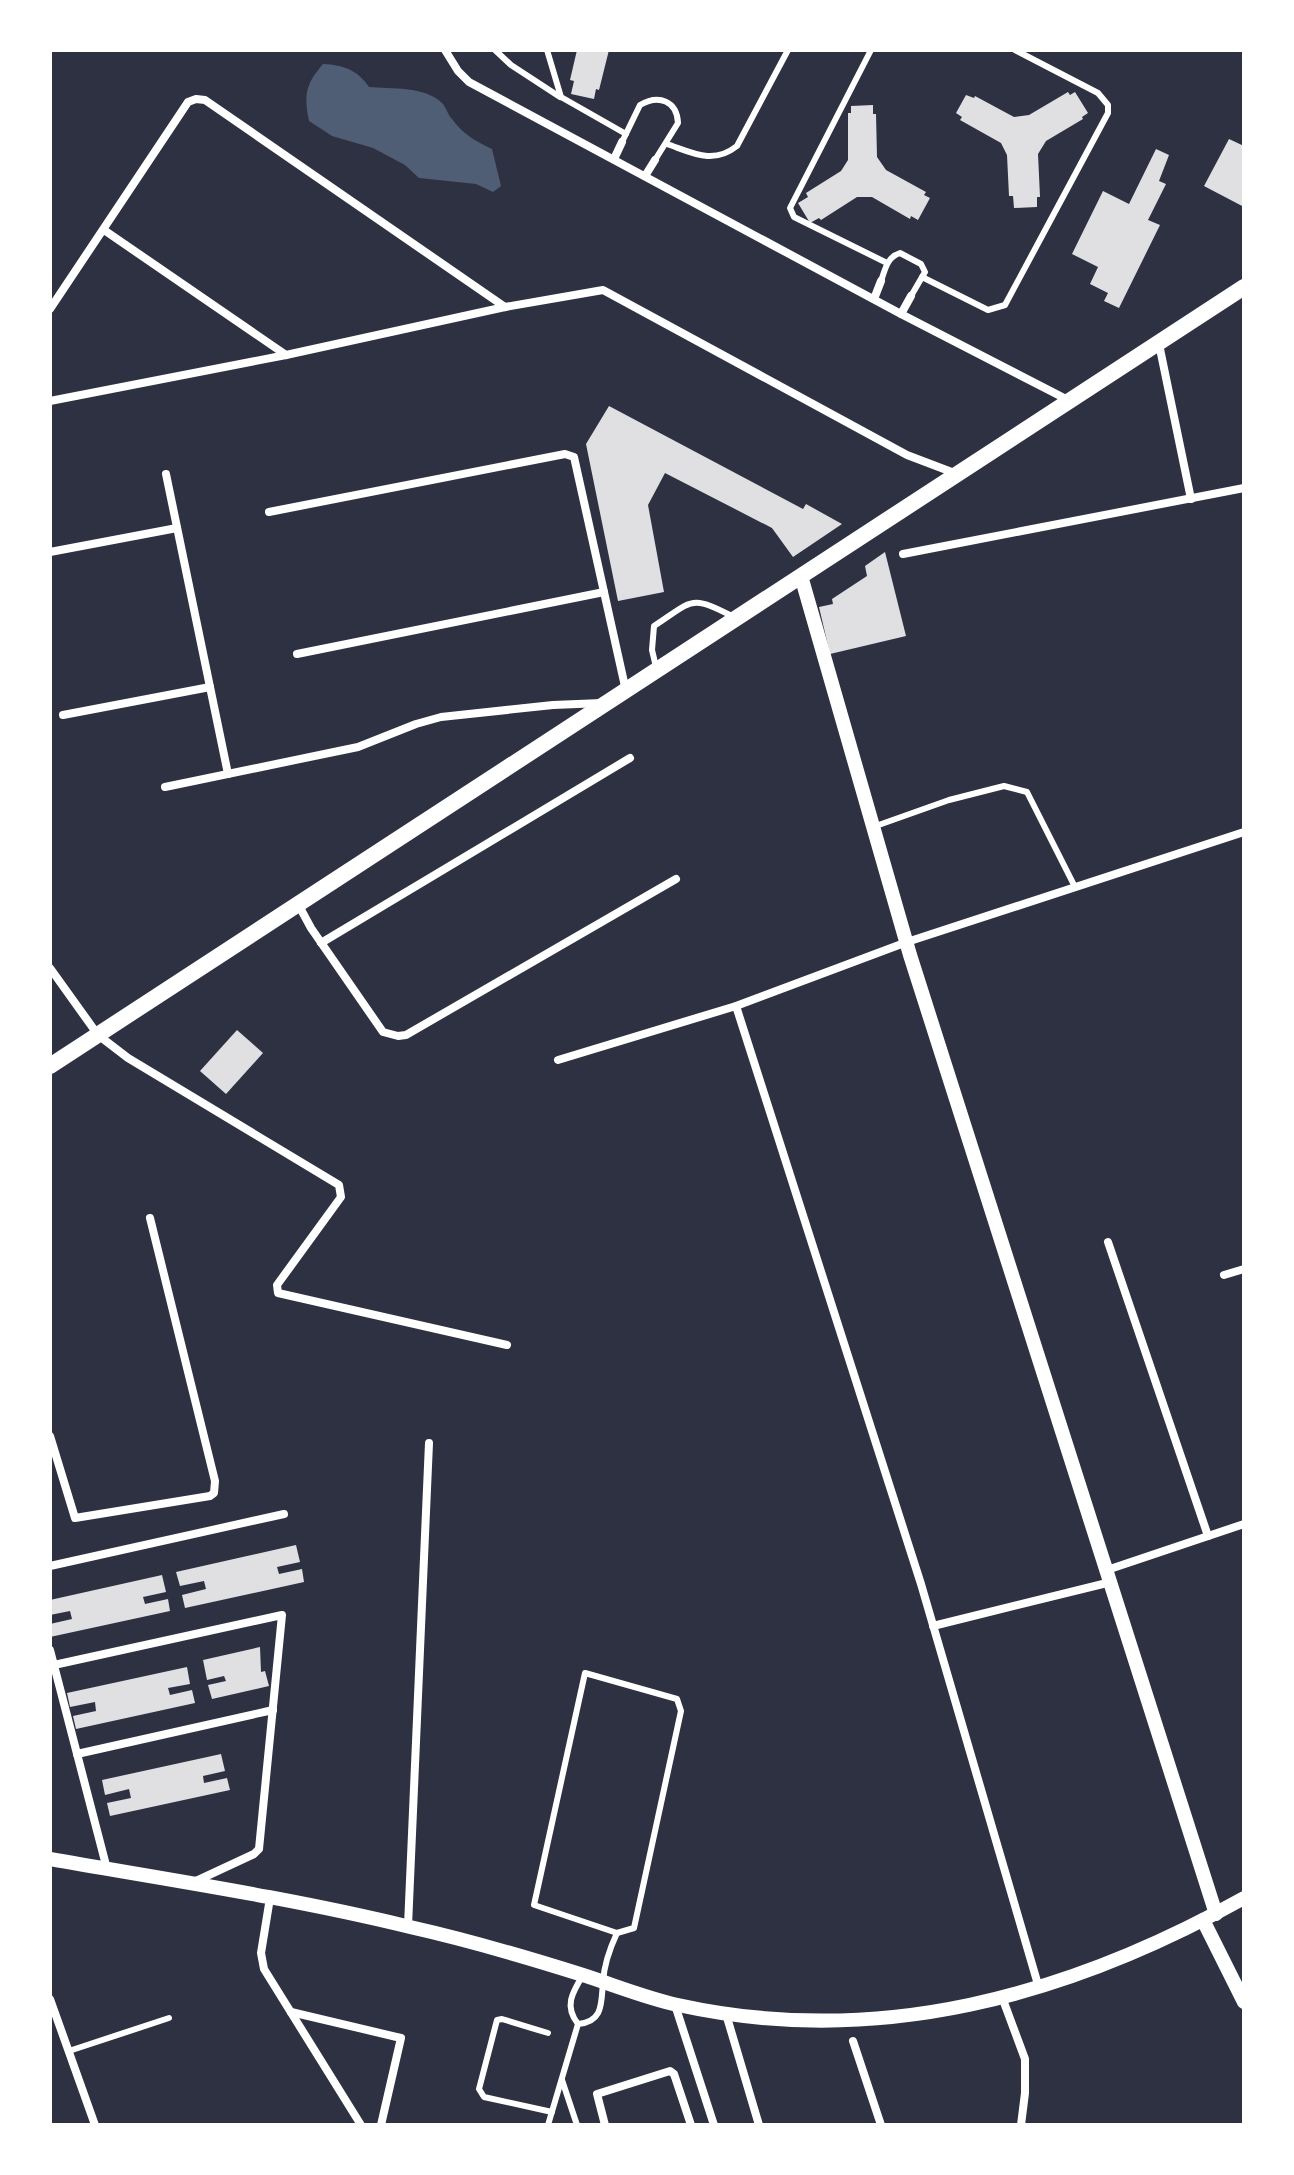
<svg xmlns="http://www.w3.org/2000/svg" width="1294" height="2175" viewBox="0 0 1294 2175" font-family="'Nunito Sans',sans-serif">
  <rect width="100%" height="100%" fill="#2d3142"/>
  <path fill="#4f5d75" d="M323 64C343 65 358 70 369 87 391 89 425 86 442 103 446 107 448 115 452 119 463 134 475 141 492 149L501 186 493 192 476 184 419 178 405 165 373 148 332 136 309 121C304 95 305 85 323 64Z"/>
  <g fill="#e0e0e3">
    <path d="M577 50H609L599 90 596 89 594 99 571 94 574 81 570 80Z"/>
    <path d="M1068 92 1070 95 1075 92 1088 113 1082 117 1083 119 1046 141 1038 154 1040 197H1037V207L1014 208 1013 196H1009L1007 155 1001 143 960 120 962 117 956 113 966 95 974 98 975 96 1014 117 1029 115Z"/>
    <path d="M873 105V114H876L877 157 886 170 926 192 924 195 930 198 918 220 911 216 910 219 872 197H857L821 220 819 218 810 223 798 203 808 197 806 193 841 171 848 160V113H851V106Z"/>
    <path d="M1229 139 1244 146V207L1204 186Z"/>
    <path d="M1156 149 1169 155 1159 181 1166 184 1148 220 1160 225 1119 308 1104 301 1108 293 1090 284 1098 267 1072 254 1103 191 1129 204Z"/>
    <path d="M609 406 803 509 806 504 842 524 793 557 772 528 665 473 648 505 664 592 618 601 586 444Z"/>
    <path d="M885 552 906 636 830 654 819 607 833 604 832 599 867 576 865 566Z"/>
    <path d="M237 1030 263 1053 226 1094 200 1071Z"/>
    <path d="M296 1545 300 1562 277 1567 279 1574 302 1569 304 1582 185 1608 182 1595 206 1589 204 1581 180 1586 176 1572Z"/>
    <path d="M162 1575 166 1592 143 1597 145 1604 168 1599 170 1611 50 1637V1624L72 1619 70 1611 50 1615V1600Z"/>
    <path d="M260 1647 261 1672 265 1671 269 1686 212 1699 208 1685 226 1681 224 1676 207 1680 203 1660Z"/>
    <path d="M187 1667 190 1684 168 1688 170 1695 192 1690 195 1703 76 1729 73 1716 96 1711 95 1702 70 1707 67 1693Z"/>
    <path d="M221 1754 225 1771 203 1776 204 1783 227 1778 230 1790 110 1816 107 1803 131 1798 129 1789 105 1795 102 1780Z"/>
  </g>
  <g fill="none" stroke-linecap="round" stroke-linejoin="round">
    <g stroke="#fff" stroke-width="6">
      <path d="M495 50 511 65 560 97"/>
      <path d="M547 50 561 97 626 134"/>
      <path d="M871 50 790 208 794 217 887 263"/>
      <path d="M622 142 640 105C659 94 677 101 678 123L655 160"/>
      <path d="M667 144C693 153 713 165 737 146L788 50"/>
      <path d="M922 277 988 310 1005 305 1108 113V105L1098 93 1015 50"/>
      <path d="M881 281C885 270 887 257 900 253L921 264 925 272 911 296"/>
      <path d="M656 667 652 650 654 626C694 600 689 594 734 617"/>
      <path d="M873 827 949 800 1004 786 1027 792 1075 887"/>
      <path d="M585 1673 677 1699 681 1711 634 1928 617 1933 534 1905Z"/>
      <path d="M583 1975C572 1993 564 2006 578 2024 604 2022 601 2002 603 1982 604 1964 610 1948 617 1933"/>
      <path d="M548 2033 502 2019 497 2020 479 2089 484 2097 552 2112"/>
      <path d="M69 2051 169 2018"/>
      <path d="M562 2080 577 2125"/>
      <path d="M548 2125 578 2024"/>
    </g>
    <g stroke="#fff" stroke-width="8">
      <path d="M445 50 458 71 469 82 901 314 1070 401"/>
      <path d="M614 159 622 142"/>
      <path d="M645 176 655 160"/>
      <path d="M104 230 286 355"/>
      <path d="M874 299 881 281"/>
      <path d="M50 309 188 102 196 99 205 100 505 307"/>
      <path d="M901 314 911 296"/>
      <path d="M1159 344 1191 499"/>
      <path d="M50 401 286 355 505 307 603 290 907 455 957 474"/>
      <path d="M166 474 228 774"/>
      <path d="M269 512 565 454 574 457 626 691"/>
      <path d="M50 552 177 528"/>
      <path d="M903 554 1244 488"/>
      <path d="M297 654 604 592"/>
      <path d="M63 715 210 687"/>
      <path d="M165 787 358 747 416 724 441 717 553 705 602 703"/>
      <path d="M298 904 311 928 383 1032 398 1036 406 1035 676 879"/>
      <path d="M321 943 630 758"/>
      <path d="M50 968 98 1035 128 1058 339 1185 341 1197 277 1285 278 1293 507 1345"/>
      <path d="M736 1006 921 1584 1039 1988"/>
      <path d="M558 1060 736 1006 907 942 1244 832"/>
      <path d="M1108 1242 1208 1536"/>
      <path d="M1224 1275 1244 1269"/>
      <path d="M50 1436 75 1518 210 1496 214 1493 215 1481 150 1218"/>
      <path d="M50 1566 284 1514"/>
      <path d="M1107 1570 1244 1524"/>
      <path d="M933 1626 1111 1582"/>
      <path d="M50 1650 107 1869"/>
      <path d="M54 1665 282 1615 259 1849 254 1854 196 1881"/>
      <path d="M77 1754 273 1710"/>
      <path d="M270 1898 261 1953 264 1969 361 2125"/>
      <path d="M408 1926 429 1443"/>
      <path d="M1002 1997 1025 2059V2093L1021 2125"/>
      <path d="M50 1999 95 2125"/>
      <path d="M675 2005 714 2125"/>
      <path d="M291 2012 401 2038 381 2125"/>
      <path d="M726 2014 759 2125"/>
      <path d="M853 2041 881 2125"/>
      <path d="M605 2125 597 2094 670 2071 674 2074 691 2125"/>
    </g>
    <g stroke="#fff" stroke-width="14">
      <path d="M801 576 910 955 1216 1914"/>
      <path d="M50 1859C170 1880 291 1898 410 1927 468 1940 526 1957 583 1975 614 1985 646 1998 678 2005 878 2049 1068 1996 1244 1898"/>
      <path d="M1203 1920 1244 2002"/>
    </g>
    <path stroke="#fff" stroke-width="16" d="M50 1066 1244 287"/>
  </g>
  <rect width="1294" height="2175" fill="none" stroke="#ffffff" stroke-width="104"/>
</svg>
